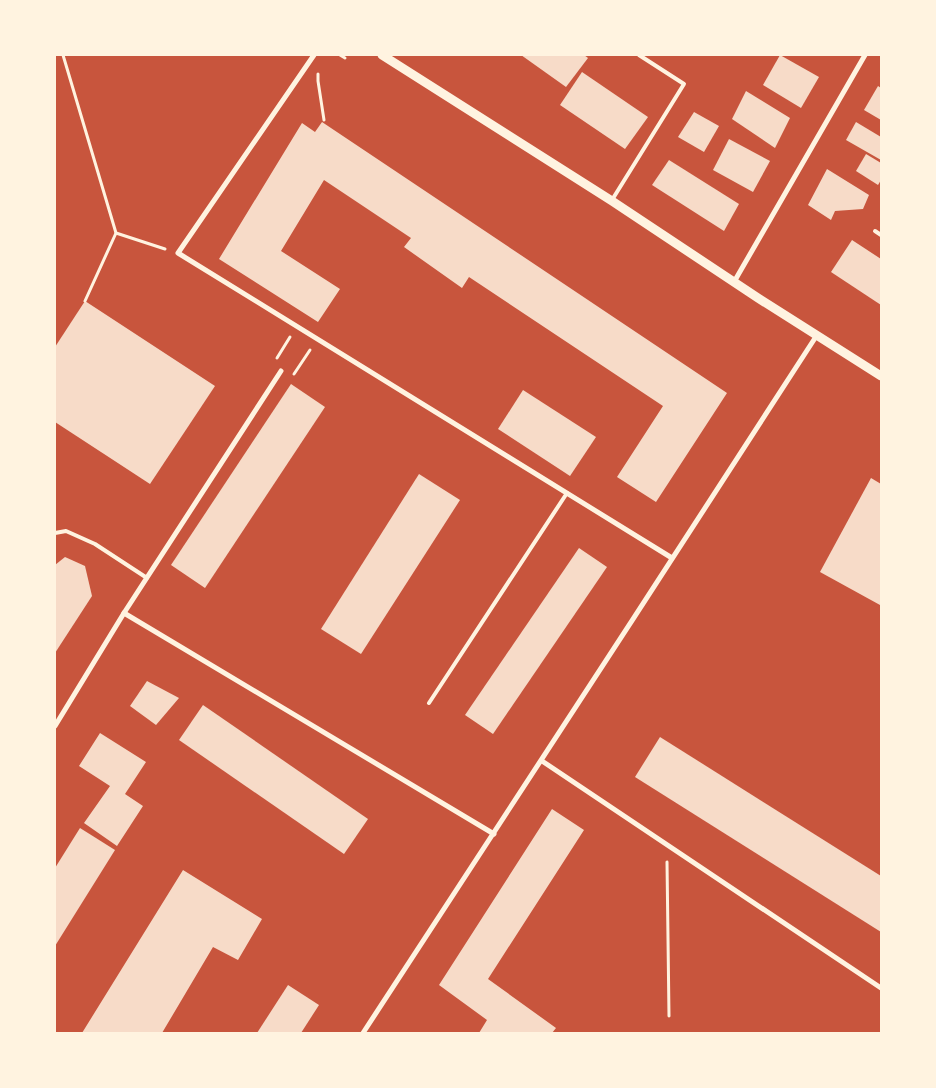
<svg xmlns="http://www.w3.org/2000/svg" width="936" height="1088" viewBox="0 0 936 1088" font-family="'Golos Text',sans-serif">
  <rect width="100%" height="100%" fill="#c8553d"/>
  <g fill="#f7dbc8">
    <path d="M521 55H584L588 58 566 87Z"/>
    <path d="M780 55 819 77 801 108 763 85Z"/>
    <path d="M582 72 648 117 625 149 560 105Z"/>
    <path d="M878 86 881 88V120L864 110Z"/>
    <path d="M746 91 790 118 775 148 732 119Z"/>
    <path d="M694 112 719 126 704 152 678 137Z"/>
    <path d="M322 122 727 393 656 502 617 477 663 406 469 277 462 288 404 247 411 238 324 180 281 251 340 289 318 322 219 259 302 123 315 132Z"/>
    <path d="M856 122 881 137V160L846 140Z"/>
    <path d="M729 139 770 161 753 192 713 170Z"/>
    <path d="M866 154 881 163V180L878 185 856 171Z"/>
    <path d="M669 160 739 204 724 231 652 185Z"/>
    <path d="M827 169 869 195 863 209 835 211 831 220 808 205Z"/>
    <path d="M852 240 881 259V305L831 272Z"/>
    <path d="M85 301 215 386 150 484 55 422V347Z"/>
    <path d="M291 384 325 407 205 588 171 565Z"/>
    <path d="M523 390 596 437 570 476 498 429Z"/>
    <path d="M419 474 460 500 361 654 321 629Z"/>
    <path d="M871 478 881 484 880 605 820 572Z"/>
    <path d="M579 548 607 567 493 734 465 715Z"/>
    <path d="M65 557 85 566 92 596 55 653V565Z"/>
    <path d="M147 681 179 698 156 725 130 706Z"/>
    <path d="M203 705 368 819 344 854 179 740Z"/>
    <path d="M100 733 146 762 125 794 143 806 117 846 84 823 110 786 79 766Z"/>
    <path d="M660 737 881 876V932L635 777Z"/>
    <path d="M552 809 584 830 488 979 556 1028 552 1033H479L487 1020 439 985Z"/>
    <path d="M80 828 115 850 55 946V868Z"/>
    <path d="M183 870 262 919 238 960 213 947 162 1033H82Z"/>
    <path d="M288 985 319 1005 301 1033H257Z"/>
  </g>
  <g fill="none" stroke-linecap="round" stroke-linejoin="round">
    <g stroke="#fff3e0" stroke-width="3">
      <path d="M63 55 116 233 165 249"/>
      <path d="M340 55 345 58"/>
      <path d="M318 74V81L324 120"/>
      <path d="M85 301 116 233"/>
      <path d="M277 358 290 337"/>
      <path d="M294 374 310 350"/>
      <path d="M667 862 669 1016"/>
    </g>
    <g stroke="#fff3e0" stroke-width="4">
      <path d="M612 200 684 84 639 55"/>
      <path d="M875 231 881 235"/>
      <path d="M55 533 66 531 95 544 147 578"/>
      <path d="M429 703 567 493"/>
    </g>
    <g stroke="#fff3e0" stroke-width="5">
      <path d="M314 55 178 253 672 558"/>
      <path d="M734 282 865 55"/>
      <path d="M124 613 494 834"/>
      <path d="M55 726 124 613 281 371"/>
      <path d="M542 761 881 988"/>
      <path d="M363 1033C516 801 666 568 817 335"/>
    </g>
    <path stroke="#fff3e0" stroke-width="9" d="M382 55 612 201 758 298 881 376"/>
  </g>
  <rect width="936" height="1088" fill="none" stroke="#fff3e0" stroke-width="112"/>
</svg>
